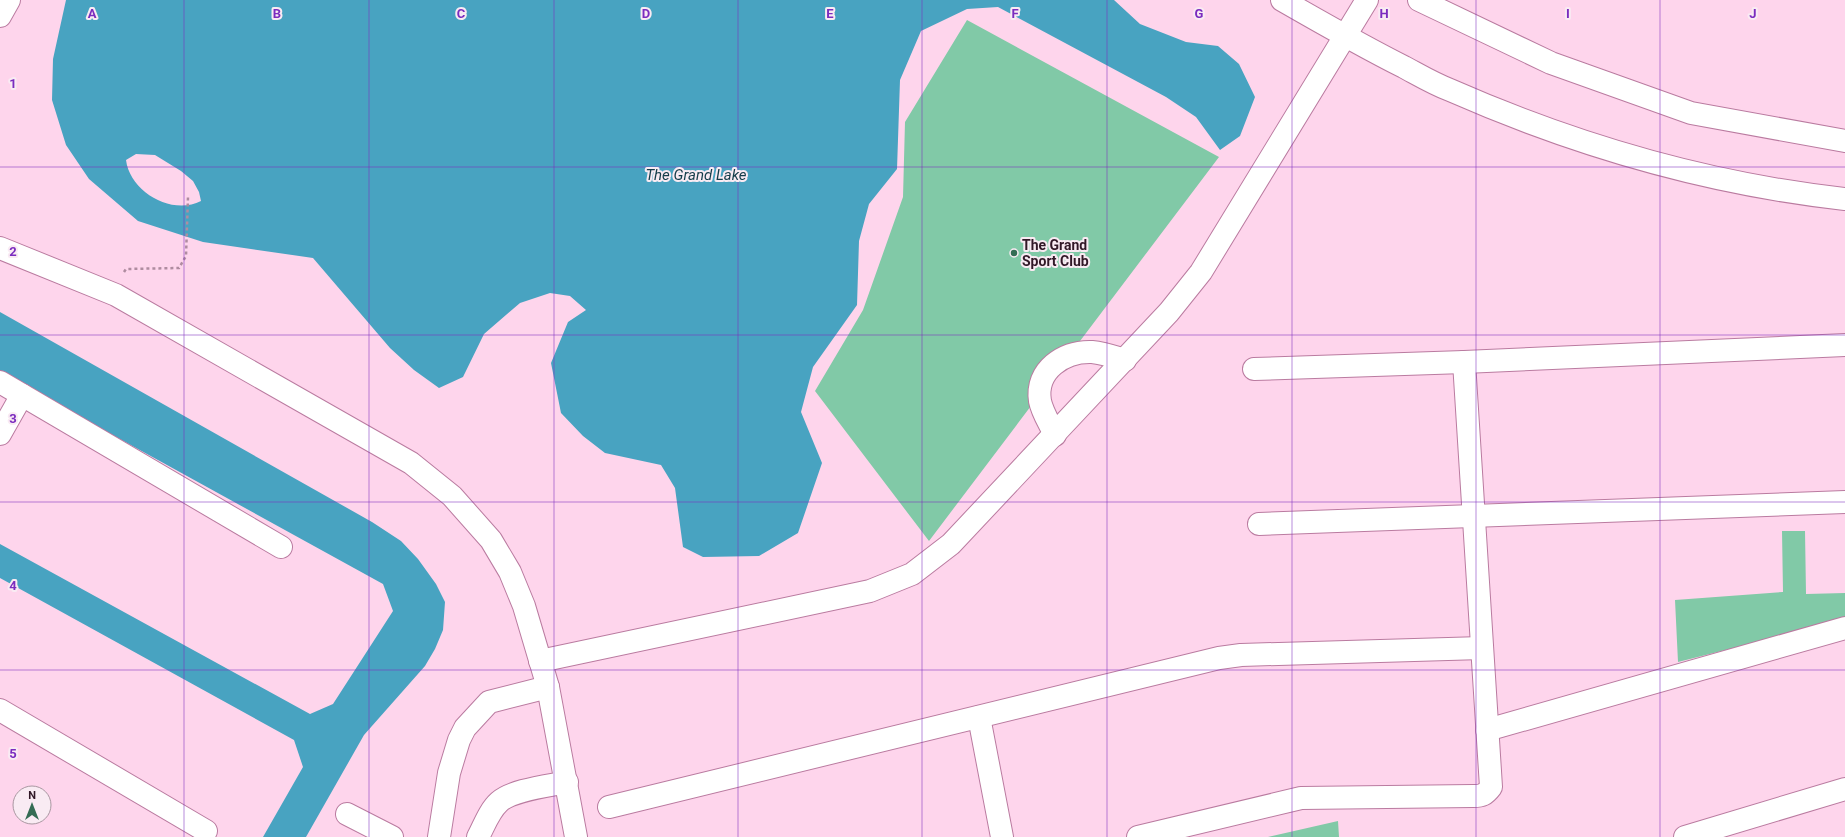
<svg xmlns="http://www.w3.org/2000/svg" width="1845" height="837" viewBox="0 0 1845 837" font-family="Roboto,sans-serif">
  <rect width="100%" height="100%" fill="#fed5ec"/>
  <g fill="#81c9a7">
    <path d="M967 20 1219 157 929 541 815 391 863 310 903 197 905 122Z"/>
    <path d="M1782 531H1805L1806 594 1845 593V620L1678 662 1675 600 1783 592Z"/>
    <path d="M1338 821 1339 837H1268Z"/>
  </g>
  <g fill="#48a3c1" fill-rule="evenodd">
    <path d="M66 0H1114L1140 24 1186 42 1218 46 1239 64 1255 97 1240 136 1220 150 1196 117 1166 97 998 7 967 9 921 31 900 80 897 169 869 204 859 241 857 305 813 367 801 412 822 463 798 533 759 556 703 557 683 547 675 488 661 465 605 453 583 436 561 413 551 363 568 322 586 310 570 296 550 293 520 303 484 334 463 377 439 388 414 370 390 348 313 258 203 242 138 221 89 179 66 145 52 100 53 59ZM136 154 155 155 181 171 193 181 199 192 201 201C172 216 130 192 126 160Z"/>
    <path d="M0 312 372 522 401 541 418 559 436 584 445 602 443 630 435 649 425 666 364 735 306 837H263L303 767 294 740 0 578V544L310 714 333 704 393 611 383 584 0 373Z"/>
  </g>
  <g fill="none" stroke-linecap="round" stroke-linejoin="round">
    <defs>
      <g id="minor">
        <path d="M1282 0C1322 23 1362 46 1404 67 1419 75 1434 84 1450 90 1575 145 1709 184 1845 199"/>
        <path d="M1419 0 1551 63 1691 113 1845 141"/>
        <path d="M0 16 9 0"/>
        <path d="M0 248 116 295 411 463 452 496 491 540 510 572 524 606 548 687 576 837"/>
        <path d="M1254 369 1464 362 1845 345"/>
        <path d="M0 382 281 547"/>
        <path d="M0 434 22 395"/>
        <path d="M1055 435C1050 424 1042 412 1040 401 1035 370 1064 351 1092 352 1103 353 1115 357 1125 360"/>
        <path d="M1259 524 1845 502"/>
        <path d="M540 661 870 591 912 574 951 544 1169 312 1201 272 1367 0"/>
        <path d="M0 710 206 831"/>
        <path d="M979 717 1002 837"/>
        <path d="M1487 730 1845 628"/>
        <path d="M609 807 1219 658 1241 655 1482 648"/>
        <path d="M347 814 392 837"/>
        <path d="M439 837 449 773 459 740 465 728 489 702 548 687"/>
        <path d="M478 837C484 826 489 811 499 802 512 790 548 786 567 782"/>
        <path d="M1138 837 1301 798 1473 796C1482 796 1485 795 1491 787L1464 362"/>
        <path d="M1685 837 1845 789"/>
      </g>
    </defs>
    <use href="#minor" stroke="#ba7ba0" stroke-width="24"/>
    <path stroke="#af8ca0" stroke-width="2.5" stroke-dasharray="3 3" stroke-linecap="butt" d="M124 272 126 269 179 268 186 256 188 197"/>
    <use href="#minor" stroke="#fff" stroke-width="22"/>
  </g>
  <path fill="none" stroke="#7b2cbf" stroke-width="1" stroke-opacity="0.55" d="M184 0V837M369 0V837M554 0V837M738 0V837M922 0V837M1107 0V837M1292 0V837M1476 0V837M1660 0V837M0 167H1845M0 335H1845M0 502H1845M0 670H1845"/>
  <circle fill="#346c54" stroke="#f9ebf3" stroke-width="1.5" cx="1014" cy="253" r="4"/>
  <g text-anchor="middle" stroke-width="4" stroke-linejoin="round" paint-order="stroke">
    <g font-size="14" font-weight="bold" fill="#311827" stroke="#f9ebf3" text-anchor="start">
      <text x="1022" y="250">The Grand<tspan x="1022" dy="16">Sport Club</tspan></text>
    </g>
    <g font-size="15" font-style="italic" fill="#143d4a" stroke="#f9ebf3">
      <text x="696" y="180">The Grand Lake</text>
    </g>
  </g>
  <g font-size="13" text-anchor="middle" font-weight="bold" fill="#7b2cbf" stroke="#f9ebf3" stroke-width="4" stroke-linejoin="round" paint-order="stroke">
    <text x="92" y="18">A</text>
    <text x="277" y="18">B</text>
    <text x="461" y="18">C</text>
    <text x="646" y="18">D</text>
    <text x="830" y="18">E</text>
    <text x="1015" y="18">F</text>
    <text x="1199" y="18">G</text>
    <text x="1384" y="18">H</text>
    <text x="1568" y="18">I</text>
    <text x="1753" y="18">J</text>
    <text x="13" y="88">1</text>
    <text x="13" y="256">2</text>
    <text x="13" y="423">3</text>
    <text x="13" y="590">4</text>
    <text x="13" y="758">5</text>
  </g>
  <g transform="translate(32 805)"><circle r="19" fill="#f9ebf3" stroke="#a997a1"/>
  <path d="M0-3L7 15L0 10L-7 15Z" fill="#346c54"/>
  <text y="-6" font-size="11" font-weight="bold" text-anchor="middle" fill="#311827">N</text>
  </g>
</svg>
